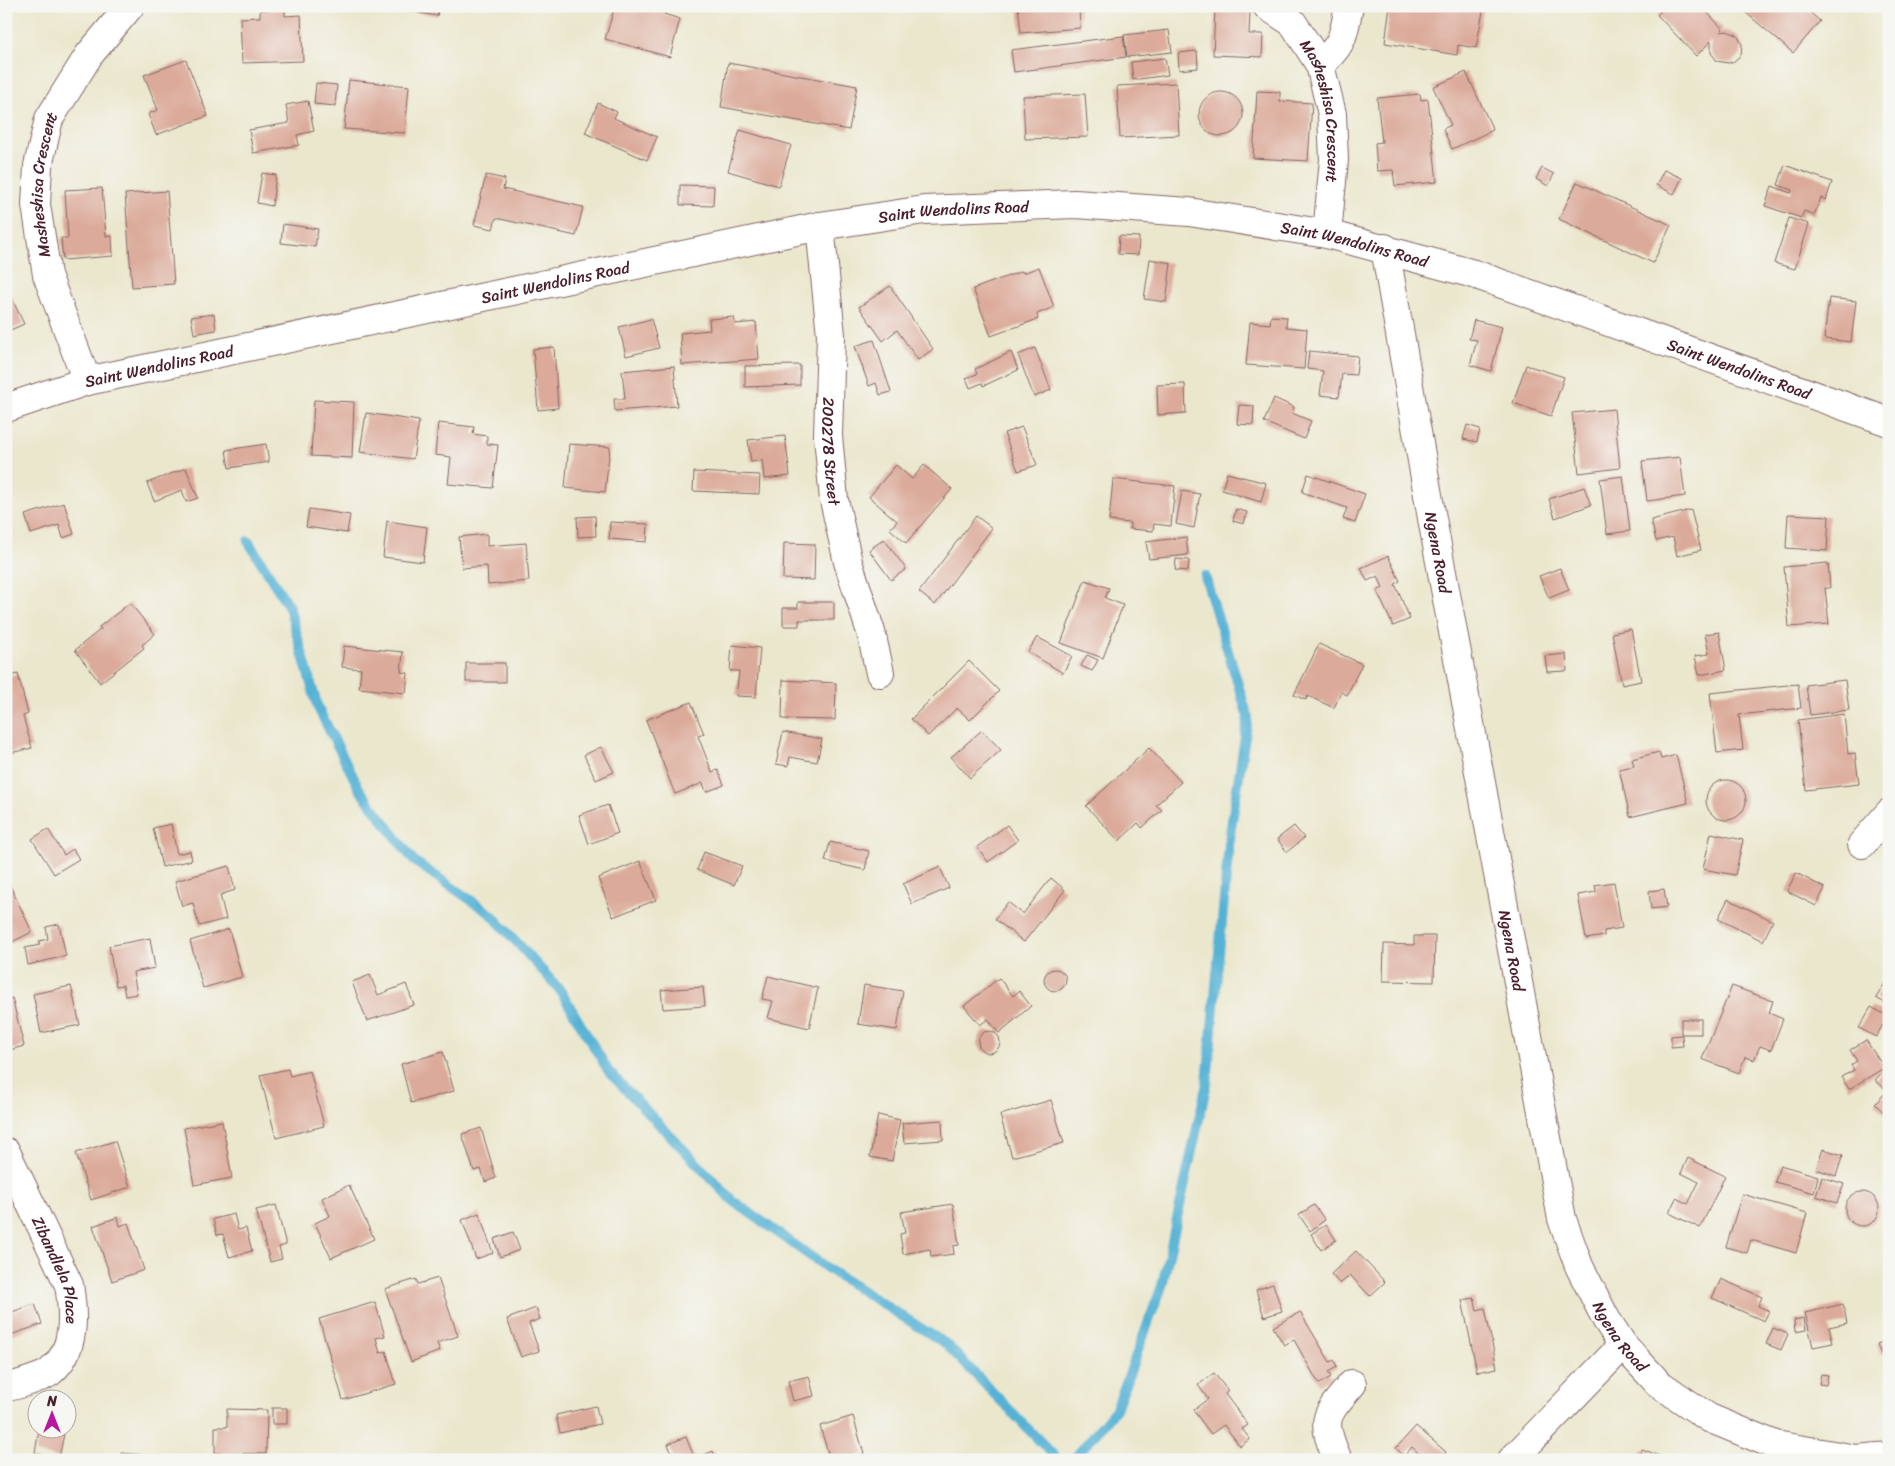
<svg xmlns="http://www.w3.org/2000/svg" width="1895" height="1466" viewBox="0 0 1895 1466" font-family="Sriracha,sans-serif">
  <rect width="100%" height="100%" fill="#f6f6f2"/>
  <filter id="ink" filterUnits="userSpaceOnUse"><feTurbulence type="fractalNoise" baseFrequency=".02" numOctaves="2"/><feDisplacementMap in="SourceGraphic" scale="10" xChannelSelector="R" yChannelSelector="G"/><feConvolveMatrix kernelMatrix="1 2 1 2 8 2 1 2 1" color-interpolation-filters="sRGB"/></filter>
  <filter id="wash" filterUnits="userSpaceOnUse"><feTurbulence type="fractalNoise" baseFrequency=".0096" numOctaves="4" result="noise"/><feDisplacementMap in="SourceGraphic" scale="20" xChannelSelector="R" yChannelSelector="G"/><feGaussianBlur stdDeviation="1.12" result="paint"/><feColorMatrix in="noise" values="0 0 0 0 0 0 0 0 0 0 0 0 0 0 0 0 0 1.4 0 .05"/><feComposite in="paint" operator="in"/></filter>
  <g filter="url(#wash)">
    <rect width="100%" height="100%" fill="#ebe7cd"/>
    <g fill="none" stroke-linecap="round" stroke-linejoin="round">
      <g stroke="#57b2d5" stroke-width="10">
        <path d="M248 541 289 607 318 708 360 790 414 861 491 914 560 990 609 1072 732 1200 834 1273 946 1344 1058 1460"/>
        <path d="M1073 1460 1116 1409 1162 1286 1207 1083 1230 834 1248 717 1205 576"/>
      </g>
    </g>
    <g id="blocks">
      <g fill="#dbaa9a">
        <path d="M380 6H439L437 16Z"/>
        <path d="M615 6H652L666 10 664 14 680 19 670 57 605 39Z"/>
        <path d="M1018 6H1079L1080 28 1021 33Z"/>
        <path d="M1390 6H1484L1476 48 1458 45 1457 55 1385 43Z"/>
        <path d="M1666 6H1701L1723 29 1720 32 1727 31 1737 35 1742 44 1741 55 1733 62 1728 63 1717 61 1711 53V41L1696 56 1657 15Z"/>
        <path d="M1738 6H1802L1820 21 1793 53Z"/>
        <path d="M285 9V16L301 15 303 61 242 63 240 18 260 17V10Z"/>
        <path d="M1215 10 1250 12 1249 34H1263L1262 57 1213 55Z"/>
        <path d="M1169 30 1172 52 1127 57 1124 35Z"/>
        <path d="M1123 36 1126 57 1014 72 1011 50Z"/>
        <path d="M1197 51 1198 68 1179 70 1178 53Z"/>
        <path d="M1165 58 1168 75 1133 80 1131 62Z"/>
        <path d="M186 60 208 116 156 135 148 114 158 110 144 75Z"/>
        <path d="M728 63 857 86 849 130 721 107Z"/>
        <path d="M1466 72 1493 130 1452 149 1443 129 1451 125 1433 87Z"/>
        <path d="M349 80 409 86 405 133 344 129Z"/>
        <path d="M316 83 337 85 335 106 314 104Z"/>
        <path d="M1176 83 1179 135 1120 138 1117 86Z"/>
        <path d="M1257 91 1280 92V101L1312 103 1308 161 1253 158Z"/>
        <circle cx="1221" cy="114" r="22"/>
        <path d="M1085 94 1088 137 1025 139 1023 96Z"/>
        <path d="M1420 94 1421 100 1428 99 1437 182 1395 186 1393 170 1377 171 1375 143 1382 142 1377 98Z"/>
        <path d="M308 101 314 131 297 135 299 145 253 153 249 130 289 123 286 105Z"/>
        <path d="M598 103 617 112 614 118 657 137 647 160 585 133Z"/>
        <path d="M740 130 791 145 779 186 728 171Z"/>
        <path d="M1785 165 1832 182 1826 200 1821 198 1814 215 1804 211 1801 218 1765 206 1772 186 1791 193 1792 190 1778 185Z"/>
        <path d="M1542 168 1554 174 1548 186 1536 179Z"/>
        <path d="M1664 170 1682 178 1674 194 1656 185Z"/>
        <path d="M262 173 276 175 272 206 257 203Z"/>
        <path d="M486 175 505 179 503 189 583 207 576 236 496 218 493 229 474 225Z"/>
        <path d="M1577 182 1671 225 1653 263 1559 219Z"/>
        <path d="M680 185 714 186 713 206 680 205Z"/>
        <path d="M102 188 106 236H112L113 256 63 260 61 238H68L65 190Z"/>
        <path d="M167 191 174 284 132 287 125 194Z"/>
        <path d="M1789 218 1809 224 1795 269 1774 263Z"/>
        <path d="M283 224 318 229 315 247 281 243Z"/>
        <path d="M1119 236 1139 237 1138 255 1118 254Z"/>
        <path d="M1150 259 1171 263 1166 302 1144 299Z"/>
        <path d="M1039 267 1054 307 1037 314 1038 319 991 336 973 289 1022 271 1023 273Z"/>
        <path d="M6 286 24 324 6 332Z"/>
        <path d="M890 286 933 349 918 360 897 330 883 341 859 307Z"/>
        <path d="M1829 298 1856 301 1851 342 1824 339Z"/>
        <path d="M214 314 216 330 194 334 191 317Z"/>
        <path d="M1271 316 1287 317 1286 327 1307 329 1304 369 1246 365 1250 322 1270 324Z"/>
        <path d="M734 317 735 324 756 322 759 359 682 365 680 333 710 330 709 319Z"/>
        <path d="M651 319 659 348 626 356 619 327Z"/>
        <path d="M1474 320 1502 327 1491 371 1470 365 1477 340 1469 339Z"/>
        <path d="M874 340 891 392 880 395 876 383 869 386 855 346Z"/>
        <path d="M554 347 558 408 538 410 533 349Z"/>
        <path d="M1035 348 1051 390 1034 397 1018 355Z"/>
        <path d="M1309 351 1358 356 1356 375 1342 374 1339 397 1320 395 1323 371 1307 369Z"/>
        <path d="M1011 352 1018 370 983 386 982 383 970 388 966 378 977 374 975 369Z"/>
        <path d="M800 365V385L745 387V366Z"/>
        <path d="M1526 365 1564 377 1551 416 1513 403Z"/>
        <path d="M674 366 677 406 615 411 614 399H625L622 371Z"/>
        <path d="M1185 384 1186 413 1158 415 1157 385Z"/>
        <path d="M1274 398 1294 407 1292 413 1311 421 1304 439 1264 422Z"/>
        <path d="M314 400 354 402 352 458 311 456Z"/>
        <path d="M1239 405 1254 406 1253 425 1237 424Z"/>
        <path d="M1614 409 1620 468 1579 473 1572 413Z"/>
        <path d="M366 413 419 421 413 459 360 452Z"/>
        <path d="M438 423 474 427 473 434 487 436V444L498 445 493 488 448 484 451 457 435 455Z"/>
        <path d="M1467 425 1480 429 1477 442 1463 439Z"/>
        <path d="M1022 427 1037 465 1018 471 1004 433Z"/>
        <path d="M785 436 790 476 764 479 762 460 751 462 748 440Z"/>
        <path d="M266 444 269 462 229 468 226 450Z"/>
        <path d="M569 444 610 447 605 492 565 488Z"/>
        <path d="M1680 457 1685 496 1647 501 1642 461Z"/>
        <path d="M896 465 912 479 924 465 952 489 906 543 890 529 897 521 869 497Z"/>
        <path d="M186 468 198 498 186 502 182 490 154 501 147 483Z"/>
        <path d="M694 472 760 475 759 494 693 491Z"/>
        <path d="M1227 473 1266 483 1261 502 1222 490Z"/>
        <path d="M1308 474 1365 494 1355 523 1343 519 1347 508 1302 492Z"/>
        <path d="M1623 476 1630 531 1607 534 1600 479Z"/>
        <path d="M1113 479 1175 486 1171 526 1154 524 1153 531 1130 529V523L1109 521Z"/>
        <path d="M1584 487 1591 505 1555 518 1549 499Z"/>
        <path d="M1182 491 1200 494 1194 528 1176 524Z"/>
        <path d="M64 503 74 534 63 538 59 525 31 534 25 515Z"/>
        <path d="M309 509 350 515 347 533 306 527Z"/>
        <path d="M1236 509 1247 512 1244 524 1233 521Z"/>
        <path d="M1691 510 1701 550 1677 556 1673 537 1656 541 1651 520Z"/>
        <path d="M1788 514 1829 516 1827 551 1786 548Z"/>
        <path d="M595 516 596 536 578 537 577 517Z"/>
        <path d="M976 516 992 528 935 605 919 592Z"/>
        <path d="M387 521 427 527 423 562 383 557Z"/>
        <path d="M610 522 648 524 647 542 609 539Z"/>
        <path d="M487 534V546L526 543 529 581 488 585 487 566 462 568 459 537Z"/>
        <path d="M1186 537 1188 555 1149 559 1146 542Z"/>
        <path d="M884 539 906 569 891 580 869 550Z"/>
        <path d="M784 543 815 544 814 580 783 579Z"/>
        <path d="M1388 556 1400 581 1395 584 1410 619 1393 626 1377 591 1383 588 1378 576 1367 581 1361 568Z"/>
        <path d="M1176 559 1189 560 1188 571 1175 570Z"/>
        <path d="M1828 563 1830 588H1825L1829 624 1789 627 1784 567Z"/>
        <path d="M1560 568 1569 590 1549 598 1539 576Z"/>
        <path d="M1085 580 1109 588 1105 598 1123 605 1103 658 1061 643Z"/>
        <path d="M798 602H834V620H799V626H783V608H798Z"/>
        <path d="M130 603 155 634 142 645 144 648 100 683 75 650 101 629 99 627Z"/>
        <path d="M1631 629 1641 681 1622 685 1612 633Z"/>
        <path d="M1719 632 1726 670 1699 675 1695 656 1709 654 1705 634Z"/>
        <path d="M1037 637 1072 656 1063 673 1028 652Z"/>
        <path d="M1319 644 1362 664 1347 695 1341 692 1334 708 1308 696 1306 700 1294 695Z"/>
        <path d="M732 645 760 648 756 697 736 696 739 671H730Z"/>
        <path d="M344 646 403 652 401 672 408 673 406 693 359 688 361 669 342 667Z"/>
        <path d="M1566 654 1567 671 1547 672 1545 656Z"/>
        <path d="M1087 655 1098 660 1092 671 1081 666Z"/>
        <path d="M969 661 999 691 970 720 957 708 928 736 911 719Z"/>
        <rect x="466" y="663" width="39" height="19"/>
        <path d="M18 674 28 714 23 716 32 748 6 754V677Z"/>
        <path d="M783 680 836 683 835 720 782 719Z"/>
        <path d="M1845 680 1849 710 1810 715 1806 685Z"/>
        <path d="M1798 684 1801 708 1739 715 1743 750 1717 753 1710 693Z"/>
        <path d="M691 702 704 734 698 736 712 772 718 770 724 785 706 792 703 783 675 794 646 720Z"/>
        <path d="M1844 714 1848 754 1855 753 1859 784 1806 790 1798 720Z"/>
        <path d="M982 730 1001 750 970 778 951 757Z"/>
        <path d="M783 732 822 739 817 762 790 757 788 766 776 764Z"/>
        <path d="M601 747 614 772 596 780 584 755Z"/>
        <path d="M1149 748 1181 782 1156 805 1162 810 1142 828 1138 823 1119 841 1086 806Z"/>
        <path d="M1659 752 1661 759 1676 755 1688 803 1630 817 1619 769 1634 766 1632 759Z"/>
        <circle cx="1726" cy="800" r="20"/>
        <path d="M608 805 618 833 589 844 579 815Z"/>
        <path d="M171 824 177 854 190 851 192 860 162 867 153 828Z"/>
        <path d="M1007 825 1018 840 988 862 977 847Z"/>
        <path d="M1294 826 1304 838 1287 852 1277 839Z"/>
        <path d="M48 829 64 855 73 849 79 859 54 874 32 839Z"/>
        <path d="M1711 833 1743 840 1735 875 1703 869Z"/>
        <path d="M830 842 869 851 865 870 825 861Z"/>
        <path d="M704 852 742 866 734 885 697 870Z"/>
        <path d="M640 861 656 900 613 917 598 878Z"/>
        <path d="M229 866 235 890 220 895 226 919 199 926 193 903 182 906 175 881Z"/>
        <path d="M940 867 949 888 912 904 903 884Z"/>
        <path d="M1796 873 1825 888 1816 906 1787 891Z"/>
        <path d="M6 877 32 932 6 945Z"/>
        <path d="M1051 878 1065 890 1024 942 995 919 1008 902 1023 914Z"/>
        <path d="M1614 882 1622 928 1604 931V936L1586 939 1578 895 1596 892 1595 885Z"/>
        <path d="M1664 889 1667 907 1651 909 1649 891Z"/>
        <path d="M1728 899 1773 921 1763 941 1718 919Z"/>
        <path d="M59 924 66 956 28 965 25 948 40 945 39 941 48 939 46 927Z"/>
        <path d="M229 929 242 977 203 988 190 941Z"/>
        <path d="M1414 936H1435L1434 982 1383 981 1384 944 1414 945Z"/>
        <path d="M150 938 155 968 133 972 137 994 125 996 123 985 116 986 109 946Z"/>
        <circle cx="1055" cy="980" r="11"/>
        <path d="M370 975 378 995 406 984 414 1005 367 1021 352 982Z"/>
        <path d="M768 976 818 988 809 1028 768 1018 773 1001 762 999Z"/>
        <path d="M1889 976V1005L1876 998Z"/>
        <path d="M999 978 1013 996 1019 991 1031 1006 999 1033 988 1019 980 1025 964 1006Z"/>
        <path d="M864 985 903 991 897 1030 858 1024Z"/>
        <path d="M71 986 80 1025 41 1033 33 994Z"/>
        <path d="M1732 986 1773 1001 1769 1013 1783 1019 1771 1050 1760 1046 1754 1060 1745 1057 1739 1073 1702 1059Z"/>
        <path d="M703 987 705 1006 663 1009 661 990Z"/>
        <path d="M12 998 24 1046 6 1051V999Z"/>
        <path d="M1871 1007 1888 1016 1876 1037 1859 1028Z"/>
        <rect x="1681" y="1019" width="20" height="15"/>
        <circle cx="989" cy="1042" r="11"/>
        <path d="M1682 1035 1683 1046 1671 1047V1036Z"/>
        <path d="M1866 1040 1884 1068 1849 1089 1841 1077 1854 1070 1851 1065 1857 1061 1850 1050Z"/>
        <path d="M443 1052 454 1091 411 1103 401 1064Z"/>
        <path d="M1889 1065V1117L1875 1104 1887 1091 1875 1080Z"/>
        <path d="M288 1069 290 1076 310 1071 324 1126 276 1138 260 1075Z"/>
        <path d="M1051 1100 1064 1143 1012 1157 1000 1115Z"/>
        <path d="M878 1115 900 1120 892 1161 870 1157Z"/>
        <path d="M942 1120 943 1140 904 1143 902 1123Z"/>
        <path d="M222 1121 232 1178 194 1185 184 1128Z"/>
        <path d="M481 1128 496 1178 485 1182 481 1169 474 1171 462 1134Z"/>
        <path d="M115 1141 130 1187 91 1200 76 1153Z"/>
        <path d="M1823 1149 1843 1155 1836 1176 1816 1169Z"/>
        <path d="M1688 1158 1725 1176 1700 1228 1669 1213 1676 1198 1688 1204 1699 1182 1681 1173Z"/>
        <path d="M1780 1165 1818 1176 1814 1193 1775 1182Z"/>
        <path d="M1822 1177 1844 1184 1837 1203 1816 1196Z"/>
        <path d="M349 1185 374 1239 331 1258 315 1223 330 1216 322 1198Z"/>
        <circle cx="1862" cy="1209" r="17"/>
        <path d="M1742 1194 1807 1213 1796 1253 1751 1240 1747 1253 1726 1247Z"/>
        <path d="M953 1204 959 1245 953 1246 954 1254 931 1257 930 1249 903 1254 900 1234 905 1233 901 1212Z"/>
        <path d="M276 1205 286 1245 279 1247 282 1259 270 1262 256 1210Z"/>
        <path d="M1314 1205 1325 1220 1310 1231 1299 1215Z"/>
        <path d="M479 1213 493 1253 476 1259 462 1220Z"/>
        <path d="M234 1214 238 1230 246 1228 252 1251 229 1257 223 1234 217 1235 213 1219Z"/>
        <path d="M118 1217 120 1226 128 1223 144 1270 112 1281 93 1226Z"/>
        <path d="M1326 1225 1336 1240 1321 1250 1311 1234Z"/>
        <path d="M513 1232 520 1250 500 1257 494 1239Z"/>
        <path d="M1356 1251 1385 1282 1370 1296 1350 1275 1340 1284 1331 1274Z"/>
        <path d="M438 1278 458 1336 437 1343 440 1351 411 1362 385 1289 416 1279 418 1284Z"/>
        <path d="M1721 1279 1762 1297 1758 1306 1769 1311 1764 1321 1712 1298Z"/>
        <path d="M1273 1284 1282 1311 1264 1317 1256 1290Z"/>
        <path d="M1474 1298 1477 1310 1485 1308 1497 1368 1477 1372 1462 1300Z"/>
        <path d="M375 1302 385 1336 376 1338 380 1353 386 1351 396 1384 343 1400 319 1319Z"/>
        <path d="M35 1304 42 1324 8 1336 6 1330V1314Z"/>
        <path d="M1843 1304 1847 1323 1829 1327 1833 1343 1813 1347 1805 1313Z"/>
        <path d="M536 1308 540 1319 529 1323 539 1351 521 1357 507 1319Z"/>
        <path d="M1300 1312 1330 1362 1334 1360 1337 1367 1328 1372 1331 1377 1319 1384 1294 1340 1284 1345 1273 1327Z"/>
        <path d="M1804 1318 1806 1330 1795 1332 1794 1320Z"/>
        <path d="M1773 1328 1788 1334 1781 1350 1766 1344Z"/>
        <path d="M1889 1329V1352L1881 1354 1877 1344 1888 1340 1885 1331Z"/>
        <path d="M1214 1373 1228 1391 1225 1394 1248 1425 1242 1429 1250 1439 1240 1446 1224 1425 1211 1434 1193 1410 1208 1399 1198 1385Z"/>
        <path d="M1821 1374 1828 1375 1826 1385 1819 1384Z"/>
        <path d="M809 1376 814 1396 793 1401 788 1381Z"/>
        <path d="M596 1406 600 1424 560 1433 556 1415Z"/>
        <rect x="272" y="1408" width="15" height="16"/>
        <path d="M227 1409 267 1410 266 1454 215 1453V1427H227Z"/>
        <path d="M853 1416 864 1454 846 1460H830L820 1426Z"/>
        <path d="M1416 1426 1446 1452 1439 1460H1426L1412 1447 1404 1456 1396 1448Z"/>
        <path d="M39 1429 64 1434 59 1458 35 1453Z"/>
        <path d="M686 1437 695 1459 713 1451 716 1460H674L668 1444Z"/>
        <path d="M1642 1449 1660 1456 1658 1460H1638Z"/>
        <path d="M121 1453 181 1458V1460H121Z"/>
      </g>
    </g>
  </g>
  <g filter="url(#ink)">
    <use href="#blocks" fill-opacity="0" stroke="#826564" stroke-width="1"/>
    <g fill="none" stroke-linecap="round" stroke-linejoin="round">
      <defs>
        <g id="minor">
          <path id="s1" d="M1267 6 1293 23 1320 65 1332 114 1334 160 1327 234"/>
          <path d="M1320 65C1344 43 1343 37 1349 6"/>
          <path id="s2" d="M820 226 831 335 828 436 834 500 848 562 871 632 880 673"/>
          <path id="s3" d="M1385 248 1433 524 1562 1219 1579 1266 1606 1319 1623 1345 1658 1383 1709 1418 1775 1445 1856 1459 1889 1456"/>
          <path id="s4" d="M87 381 47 275 36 205 38 166 49 119 89 55 130 6"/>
          <path id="s5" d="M6 408 87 381 820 226 924 210 1075 204 1189 212 1327 234 1474 274 1889 422"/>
          <path d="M1862 844 1889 813"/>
          <path id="s6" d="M6 1152 69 1285C74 1315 76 1351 50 1372 45 1376 38 1378 32 1380 23 1383 16 1386 6 1387"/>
          <path d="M1338 1460C1320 1419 1324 1417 1352 1384"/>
          <path d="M1512 1460 1623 1345"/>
        </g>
      </defs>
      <use href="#minor" stroke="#826564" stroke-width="30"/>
      <use href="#minor" stroke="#fff" stroke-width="28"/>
    </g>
  </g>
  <g text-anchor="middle" stroke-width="5" stroke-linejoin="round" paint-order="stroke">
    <g font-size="16" fill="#4a1f2b" stroke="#f6f6f2">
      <text dy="6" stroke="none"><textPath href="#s1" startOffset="126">Masheshisa Crescent</textPath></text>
      <text dy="6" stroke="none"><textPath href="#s4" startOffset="205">Masheshisa Crescent</textPath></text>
      <text dy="6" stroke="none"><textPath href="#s5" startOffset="969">Saint Wendolins Road</textPath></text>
      <text dy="6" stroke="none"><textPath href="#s5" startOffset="1374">Saint Wendolins Road</textPath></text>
      <text dy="6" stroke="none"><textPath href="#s5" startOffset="564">Saint Wendolins Road</textPath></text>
      <text dy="6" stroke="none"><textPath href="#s5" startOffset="159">Saint Wendolins Road</textPath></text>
      <text dy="6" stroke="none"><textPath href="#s5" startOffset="1779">Saint Wendolins Road</textPath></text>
      <text dy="6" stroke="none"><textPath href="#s2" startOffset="226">200278 Street</textPath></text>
      <text dy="6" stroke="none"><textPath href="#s3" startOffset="309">Ngena Road</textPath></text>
      <text dy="6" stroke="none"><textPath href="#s3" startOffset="714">Ngena Road</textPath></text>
      <text dy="6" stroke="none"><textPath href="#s6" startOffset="129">Zibandlela Place</textPath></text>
      <text dy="6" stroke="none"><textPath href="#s3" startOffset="1119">Ngena Road</textPath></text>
    </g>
  </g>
  <rect width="1895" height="1466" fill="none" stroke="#f6f6f2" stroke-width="25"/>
  <g transform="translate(52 1414)"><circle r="24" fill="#f6f6f2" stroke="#b1a0a2"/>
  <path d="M0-4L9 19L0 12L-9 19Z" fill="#b5179e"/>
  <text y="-8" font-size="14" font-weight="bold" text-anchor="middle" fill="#4a1f2b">N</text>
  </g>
</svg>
